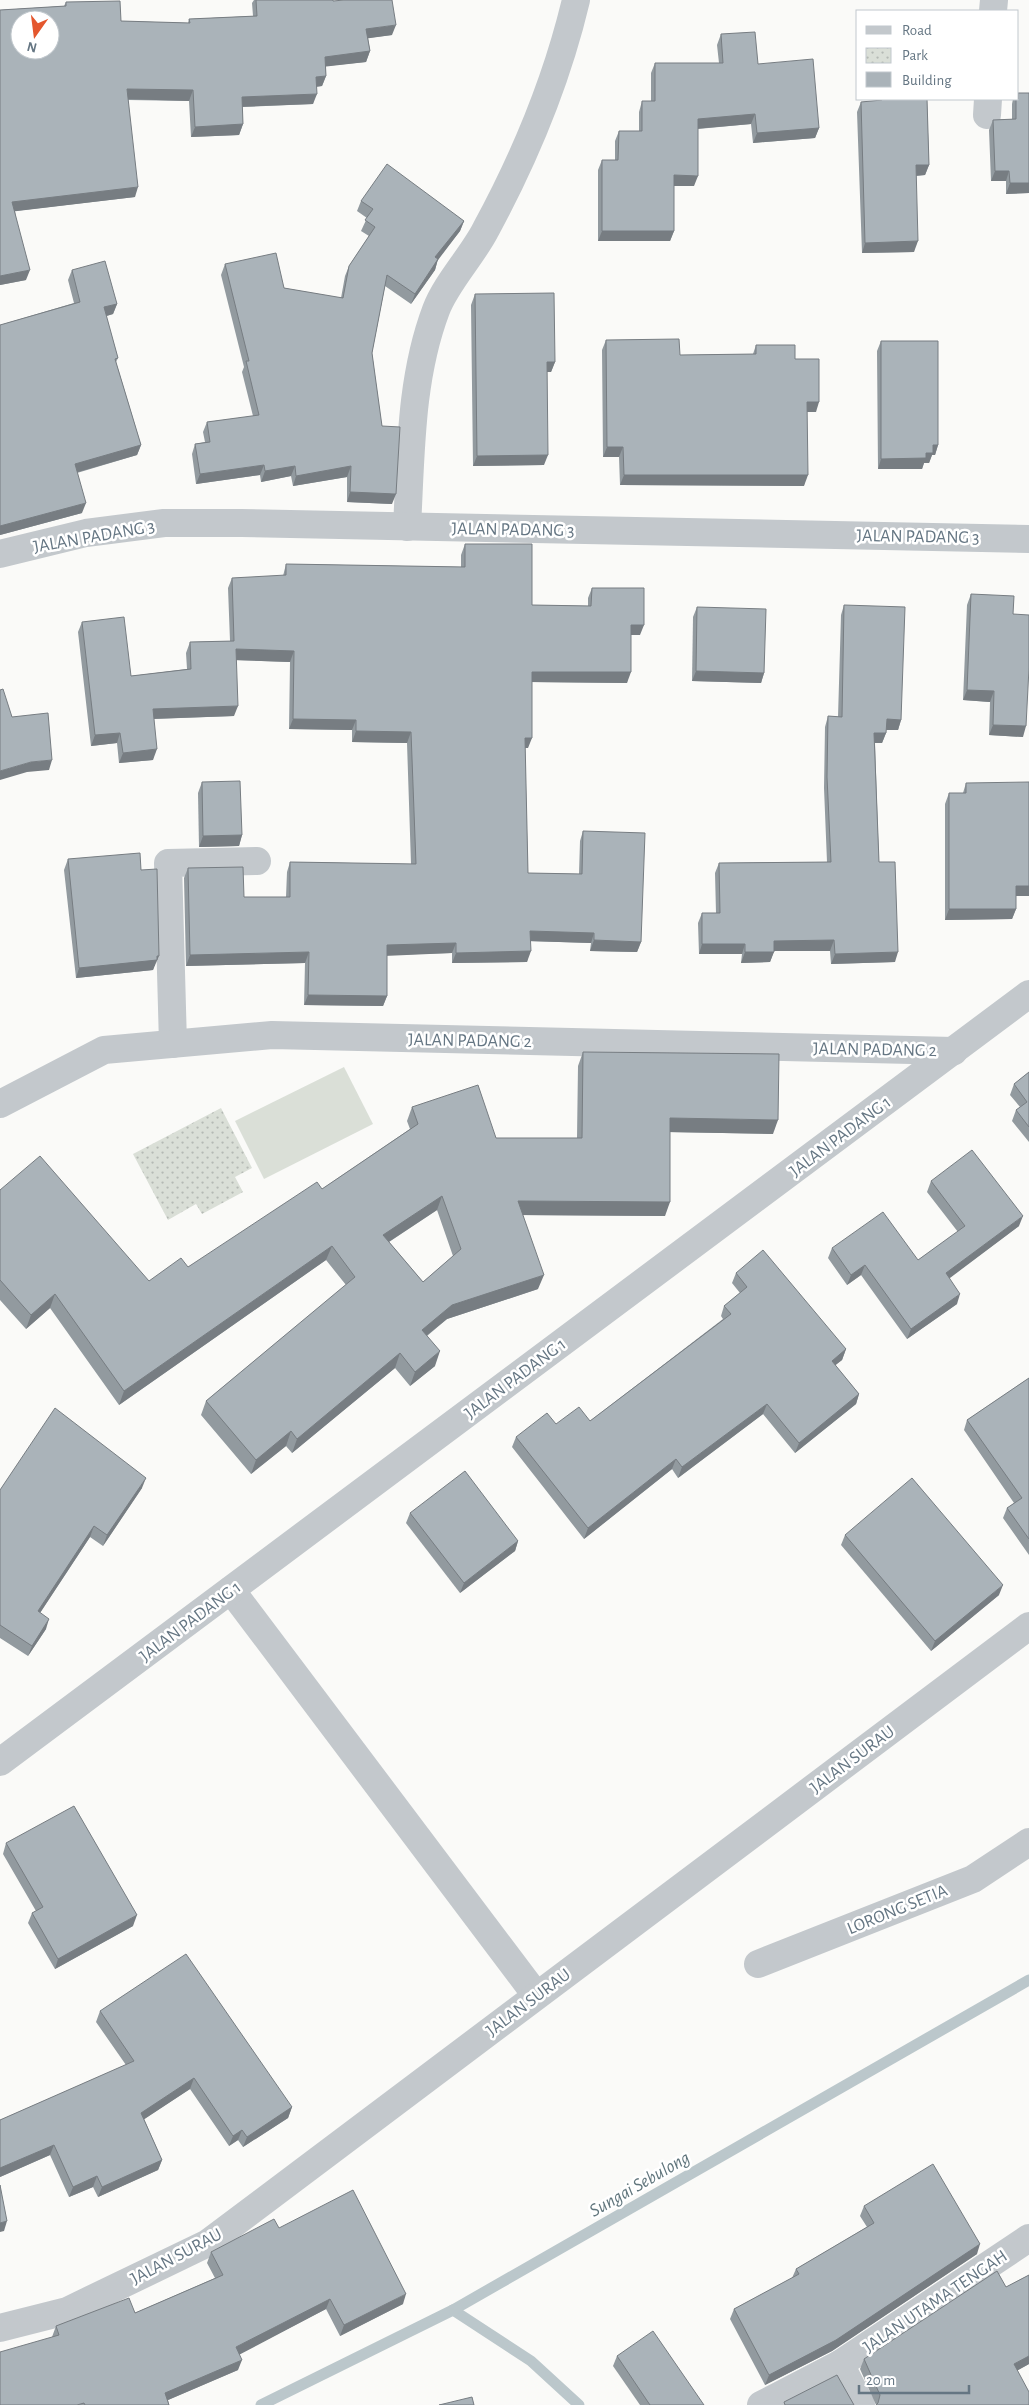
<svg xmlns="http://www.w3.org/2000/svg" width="1029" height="2405" viewBox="0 0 1029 2405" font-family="'Alegreya Sans',sans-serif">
  <defs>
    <pattern id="park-dots" width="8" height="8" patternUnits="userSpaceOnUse" patternTransform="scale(1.25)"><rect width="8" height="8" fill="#dadfd7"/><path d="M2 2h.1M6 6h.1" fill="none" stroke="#b4b9b4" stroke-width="1.8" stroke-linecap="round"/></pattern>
  </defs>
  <rect width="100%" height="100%" fill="#fafaf8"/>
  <path fill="#dadfd7" d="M344 1067 373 1124 264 1179 235 1121Z"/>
  <path fill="url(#park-dots)" d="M221 1108 252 1168 235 1177 243 1192 202 1214 196 1204 168 1220 133 1154Z"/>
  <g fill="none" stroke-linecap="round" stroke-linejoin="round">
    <g stroke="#bbc7cb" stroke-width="11">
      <path d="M453 2310 531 2361 579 2405"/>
      <path d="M261 2405 453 2310 1029 1980"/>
    </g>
    <g stroke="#c3c8cc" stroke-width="28">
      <path d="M993 11 994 0"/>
      <path d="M987 115 988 99"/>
      <path d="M407 527C411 454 410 379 436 310 446 283 473 255 486 229 525 157 557 80 576 0"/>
      <path d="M0 554 86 533 164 523H241L1029 539"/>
      <path d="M173 1044 168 863 257 861"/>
      <path d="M0 1104 104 1050 272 1035 954 1051"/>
      <path d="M231 1590 536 1995"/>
      <path d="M0 1762 1029 994"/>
      <path d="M758 1964 973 1879 1029 1842"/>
      <path d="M0 2328 67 2311 208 2243 1029 1626"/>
      <path d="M840 2364 861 2405"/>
      <path d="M761 2405 840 2364 1029 2238"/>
    </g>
  </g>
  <g fill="#929a9f" fill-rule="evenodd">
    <path d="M254 0H333V1L392 35 368 38 370 51 366 62 326 66V76L322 86 316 87 313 104 242 107 243 124 239 135 191 137 189 101 128 100 135 197 15 211 26 280 0 285V10L64 6 66 2 121 21 188 23 189 19 253 16 252 3Z"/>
    <path d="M721 34 758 64 819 128 815 138 753 143 751 124 698 129 694 186H674V231L670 241H598V170L602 160H615V141L619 131H639V112L642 101H651V73L655 63H719L717 45Z"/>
    <path d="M878 99H927L929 165 925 175 916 176 914 252 862 253 857 112 861 102 878 101Z"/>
    <path d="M1013 99H1018L1029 193 1006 194V181H991L989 130 993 120 1012 119V104Z"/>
    <path d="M361 201 464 221 460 231 438 259 435 270 411 304 385 286 372 353 392 504 347 502V477L293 486 291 476 261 482 260 475 196 484 192 454 195 444 205 442 203 432 207 422 253 416 242 372 244 367 221 275 225 264 284 288 341 298 345 276 349 266 369 236 361 231 367 218 357 211Z"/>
    <path d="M72 270 117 304 113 314 106 316 118 358 116 362 141 445 137 455 77 473 82 513 0 535V325L74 303 68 280Z"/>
    <path d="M475 294 555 362 551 372H547L544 465 473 466 471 305Z"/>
    <path d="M606 340 680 355 753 354 756 345 795 359 816 412H807L804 486 620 485 619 457H603L602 350Z"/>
    <path d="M881 341 938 445 935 455H932L929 463H924L922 469H878L877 351Z"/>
    <path d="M465 544 532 605 588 606V598L592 588 640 635H631L627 683 532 682 528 748H525L528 873 579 874 580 841 583 831 641 942 637 952 590 951 591 943 530 941 527 962 452 963V953L387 955V996L383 1006 304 1005 305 963 186 966 184 878 188 868 244 897H286L287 872 290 862 411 864 407 743 352 742V730L289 729 290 662 236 660 234 716 154 719 153 760 119 763 117 743 91 746 78 632 82 622 131 676 187 669 186 653 190 642 230 641 228 588 232 578 283 576 286 564 461 567V555Z"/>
    <path d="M971 594 1013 614 1023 737 989 735 990 702 963 700 967 605Z"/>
    <path d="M844 605 901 720 898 730H886V733L882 743H875L879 862 895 962 831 964 830 951H774L770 962 741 963 742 954H699L698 923 702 913H716L715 873 719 863 827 862 824 788 825 727 828 716 838 717 841 615Z"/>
    <path d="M697 607 764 673 761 683 692 681 693 617Z"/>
    <path d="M202 782 242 835 239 846 199 847 198 793Z"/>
    <path d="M966 783 1016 896V909L1012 919 945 920V804L949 793H963Z"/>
    <path d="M68 859 141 870 155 966H154L153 970 76 978 64 870Z"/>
    <path d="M583 1052 773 1134 670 1132 665 1216 523 1215 538 1289 447 1319 427 1336 435 1366 410 1386 395 1368 292 1453 286 1446 251 1474 201 1415 206 1401 346 1285 326 1260 119 1405 50 1308 26 1329 0 1300V1190L149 1281 188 1267 322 1189 410 1129 407 1121 412 1107 496 1138H577L578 1066ZM437 1210 453 1256 423 1282 389 1242Z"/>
    <path d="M1029 1072V1142L1012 1121 1016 1110 1020 1107 1010 1095 1014 1084Z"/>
    <path d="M931 1181 1019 1226 949 1278 957 1304 907 1339 861 1275 847 1285 828 1258 832 1248 918 1260 958 1232 927 1192Z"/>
    <path d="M736 1273 846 1349 842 1360 835 1365 859 1394 856 1404 795 1453 763 1414 678 1478 672 1469 584 1539 512 1447 516 1437 590 1421 723 1319 721 1316 724 1306 740 1293 732 1283Z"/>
    <path d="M1029 1378V1555L1003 1518 1007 1508 1014 1503 964 1430 967 1420Z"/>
    <path d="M142 1488 103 1546 90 1537 40 1613 46 1629 28 1656 0 1638V1490Z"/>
    <path d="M410 1513 518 1541 515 1551 460 1593 406 1523Z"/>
    <path d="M845 1535 999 1595 931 1651 841 1545Z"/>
    <path d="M6 1843 133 1926 55 1969 28 1923 32 1913 36 1911 3 1854Z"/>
    <path d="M100 2011 292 2107 288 2118 243 2147 238 2140 229 2146 190 2089 144 2119 162 2160 158 2170 98 2197 93 2187 69 2197 50 2155 0 2177V2120L126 2065 96 2022Z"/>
    <path d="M864 2206 977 2254 832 2351 765 2385 730 2319 734 2309 792 2278 796 2269 867 2227 860 2216Z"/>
    <path d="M279 2228 403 2304 340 2336 326 2309 239 2354 238 2370 168 2400 169 2405H0L52 2337 56 2326 135 2313 215 2278 207 2263 211 2252Z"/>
    <path d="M1029 2275V2364L1018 2370 876 2405 860 2369 864 2359 1006 2287Z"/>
    <path d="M617 2356 704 2405H640L613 2366Z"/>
  </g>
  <g fill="#777d82">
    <path d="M396 25 392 35 363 39 366 29Z"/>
    <path d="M370 51 366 62 322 67 325 57Z"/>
    <path d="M326 76 322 86 312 87 316 77Z"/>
    <path d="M127 89 193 90 189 101 123 99Z"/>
    <path d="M317 94 313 104 238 107 242 97Z"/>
    <path d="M755 114 751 124 694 129 698 119Z"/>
    <path d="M243 124 239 135 191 137 195 127Z"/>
    <path d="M819 128 815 138 753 143 757 133Z"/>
    <path d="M916 165H929L925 175 912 176Z"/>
    <path d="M995 171H1009L1006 181H991Z"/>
    <path d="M674 175 698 176 694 186H671Z"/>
    <path d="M1010 183H1029V193L1006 194Z"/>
    <path d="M138 187 135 197 9 212 12 202Z"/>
    <path d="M464 221 460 231 432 268 435 257Z"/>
    <path d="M602 231H674L670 241H598Z"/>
    <path d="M918 241 914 252 862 253 865 243Z"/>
    <path d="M438 259 435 270 411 304 415 294Z"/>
    <path d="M30 270 26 280 0 285V276Z"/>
    <path d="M117 304 113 314 100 318 104 307Z"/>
    <path d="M547 362H555L551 372H543Z"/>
    <path d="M807 402H819L816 412H803Z"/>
    <path d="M141 445 137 455 71 474 75 464Z"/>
    <path d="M933 445H938L935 455H932L929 463H924L922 469H878L881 459 926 453Z"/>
    <path d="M607 447H623L619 457H603Z"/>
    <path d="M548 455 544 465 473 466 477 456Z"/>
    <path d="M264 465 260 475 196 484 200 474Z"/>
    <path d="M295 466 291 476 261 482 265 471Z"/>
    <path d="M351 466 347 477 293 486 296 476Z"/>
    <path d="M624 475H808L804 486 620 485Z"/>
    <path d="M350 492 396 494 392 504 347 502Z"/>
    <path d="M86 503 82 513 0 535V526Z"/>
    <path d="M631 625H644L640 635H627Z"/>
    <path d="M236 649 294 651 290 662 232 660Z"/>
    <path d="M696 671 764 673 761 683 692 681Z"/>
    <path d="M532 672H631L627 683 528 682Z"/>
    <path d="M967 690 994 691 990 702 963 700Z"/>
    <path d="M238 706 234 716 149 719 153 709Z"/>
    <path d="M293 719 356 720 352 730 289 729Z"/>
    <path d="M887 719 901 720 898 730H883Z"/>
    <path d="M993 725 1026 726 1023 737 989 735Z"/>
    <path d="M356 731 411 732 407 743 352 742Z"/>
    <path d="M120 733 117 743 91 746 95 735Z"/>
    <path d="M874 733H886L882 743H870Z"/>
    <path d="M525 738H532L528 748H521Z"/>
    <path d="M157 749 153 760 119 763 123 753Z"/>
    <path d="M52 760 49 770 27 772 0 780V771L31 762Z"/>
    <path d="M242 835 239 846 199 847 203 836Z"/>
    <path d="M1016 886H1029V896H1012Z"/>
    <path d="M949 909H1016L1012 919 945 920Z"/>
    <path d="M530 931 594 933 591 943 526 941Z"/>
    <path d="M594 940 641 942 637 952 590 951Z"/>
    <path d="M834 940 830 951H770L774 941Z"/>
    <path d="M456 943 452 953 384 956 387 945Z"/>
    <path d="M702 944H745L742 954H699Z"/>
    <path d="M531 951 527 962 452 963 456 953Z"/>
    <path d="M309 952 305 963 186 966 190 955Z"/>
    <path d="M745 952H774L770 962 741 963Z"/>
    <path d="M898 952 895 962 831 964 835 954Z"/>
    <path d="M159 956 153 970 76 978 79 968Z"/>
    <path d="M308 995 387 996 383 1006 304 1005Z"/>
    <path d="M670 1118 778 1120 773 1134 665 1132Z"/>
    <path d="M442 1196 437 1210 378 1249 383 1235Z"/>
    <path d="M518 1201 670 1202 665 1216 513 1215Z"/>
    <path d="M1023 1216 1019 1226 942 1284 946 1273Z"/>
    <path d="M332 1246 326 1260 119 1405 124 1391Z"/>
    <path d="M865 1265 861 1275 847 1285 851 1275Z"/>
    <path d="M544 1275 538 1289 447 1319 416 1344 422 1330 452 1305Z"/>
    <path d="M55 1294 50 1308 26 1329 31 1315Z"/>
    <path d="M960 1294 957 1304 907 1339 911 1329Z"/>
    <path d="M846 1349 842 1360 828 1371 832 1361Z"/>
    <path d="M440 1351 435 1366 410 1386 415 1372Z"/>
    <path d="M400 1353 395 1368 292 1453 297 1439Z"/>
    <path d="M859 1394 856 1404 795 1453 799 1443Z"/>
    <path d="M767 1404 763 1414 678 1478 682 1467Z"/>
    <path d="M291 1431 286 1446 251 1474 256 1460Z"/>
    <path d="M676 1459 672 1469 584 1539 588 1528Z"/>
    <path d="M146 1478 142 1488 103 1546 107 1535Z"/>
    <path d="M94 1526 90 1537 34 1622 38 1611Z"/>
    <path d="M518 1541 515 1551 460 1593 464 1583Z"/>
    <path d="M1003 1585 999 1595 931 1651 935 1641Z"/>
    <path d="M49 1619 46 1629 28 1656 32 1646Z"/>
    <path d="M137 1915 133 1926 55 1969 58 1959Z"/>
    <path d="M194 2078 190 2089 137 2124 141 2113Z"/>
    <path d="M292 2107 288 2118 243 2147 247 2137Z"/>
    <path d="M242 2130 238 2140 229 2146 233 2136Z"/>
    <path d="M54 2145 50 2155 0 2177V2168Z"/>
    <path d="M162 2160 158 2170 98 2197 102 2187Z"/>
    <path d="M97 2176 93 2187 69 2197 73 2187Z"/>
    <path d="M7 2221 4 2231 0 2232V2223Z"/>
    <path d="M980 2244 977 2254 832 2351 765 2385 769 2375Z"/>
    <path d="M406 2294 403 2304 340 2336 344 2325Z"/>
    <path d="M330 2299 326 2309 233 2358 236 2347Z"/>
    <path d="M1029 2356V2364L1011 2374 1014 2364Z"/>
    <path d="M242 2360 238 2370 161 2403 165 2393Z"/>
  </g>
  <g fill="#aab3b9" stroke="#777d82" fill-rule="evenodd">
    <path d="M256 0H333V1L344 0H392L396 25 366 29 370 51 325 57 326 76 316 77 317 94 242 97 243 124 195 127 193 90 127 89 138 187 12 202 30 270 0 276V10L66 6V2L120 1 121 21 190 23 189 19 257 16ZM20 20H50V50H20Z"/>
    <path d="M755 32 758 64 813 59 819 128 757 133 755 114 698 119V176L674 175V231H602V160H618L619 131H642V101H655V63H723L721 34Z"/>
    <path d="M1018 93H1029V183H1010L1009 171H995L993 120 1016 119V99H1018Z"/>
    <path d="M882 99H927L929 165H916L918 241 865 243 861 102 882 100Z"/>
    <path d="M387 164 464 221 435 257 438 259 415 294 387 275 372 353 382 426 400 427 396 494 350 492 351 466 296 476 295 466 265 471 264 465 200 474 195 444 210 442 207 422 259 415 246 361H249L225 264 276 253 284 288 343 298 349 266 375 227 365 220 373 209 361 201Z"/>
    <path d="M105 261 117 304 104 307 118 358 115 359 141 445 75 464 86 503 0 526V325L80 302 72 270Z"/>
    <path d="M554 293 555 362H547L548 455 477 456 475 294Z"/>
    <path d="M679 339 680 355 756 354V345H795V359H819V402H807L808 475H624L623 447H607L606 340Z"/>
    <path d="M881 341H938V445H933V453H926V458L881 459Z"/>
    <path d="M465 544H532V605L591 606 592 588H644V625H631V672H532V738H525L528 873 582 874 583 831 645 833 641 942 594 940V933L530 931 531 951 456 953V943L387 945V996L308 995 309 952 190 955 188 868 243 867 244 897H290V862L416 864 411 732 356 731V720L293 719 294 651 236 649 238 706 153 709 157 749 123 753 120 733 95 735 82 622 124 617 131 676 191 669 190 642 234 641 232 578 286 575V564L465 567Z"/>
    <path d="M971 594 1014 596 1013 614 1029 615V668L1026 726 993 725 994 691 967 690Z"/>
    <path d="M844 605 905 607 901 720 887 719 886 733H874L879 862H895L898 952 835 954 834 940 774 941V952H745V944H702V913H720L719 863 831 862 827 777 828 716 842 717Z"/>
    <path d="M697 607 766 609 764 673 696 671Z"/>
    <path d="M3 689 12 717 48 713 52 760 31 762 0 771V690Z"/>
    <path d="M240 781 242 835 203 836 202 782Z"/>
    <path d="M1029 782V886H1016V909H949V793H966V783Z"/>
    <path d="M140 853 141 870 157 869 159 956H157V960L79 968 68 859Z"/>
    <path d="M583 1052 779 1054 778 1120 670 1118V1202L518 1201 544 1275 452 1305 422 1330 440 1351 415 1372 400 1353 297 1439 291 1431 256 1460 206 1401 355 1277 332 1246 124 1391 55 1294 31 1315 0 1280V1190L40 1156 149 1281 181 1258 188 1267 317 1182 322 1189 418 1124 412 1107 478 1085 496 1138H582ZM442 1196 461 1249 423 1282 383 1235Z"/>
    <path d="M1029 1072V1127L1016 1110 1027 1102 1014 1084Z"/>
    <path d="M972 1150 1023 1216 946 1273 960 1294 911 1329 865 1265 851 1275 832 1248 883 1212 918 1260 965 1226 931 1181Z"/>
    <path d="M763 1250 846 1349 832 1361 859 1394 799 1443 767 1404 682 1467 676 1459 588 1528 516 1437 547 1413 556 1424 579 1407 590 1421 731 1314 724 1306 747 1287 736 1273Z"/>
    <path d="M1029 1378V1539L1007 1508 1022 1498 967 1420Z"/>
    <path d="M55 1408 146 1478 107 1535 94 1526 38 1611 49 1619 32 1646 0 1625V1490Z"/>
    <path d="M465 1471 518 1541 464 1583 410 1513Z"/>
    <path d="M912 1478 1003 1585 935 1641 845 1535Z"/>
    <path d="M74 1806 137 1915 58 1959 32 1913 43 1907 6 1843Z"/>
    <path d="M186 1954 292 2107 247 2137 242 2130 233 2136 194 2078 141 2113 162 2160 102 2187 97 2176 73 2187 54 2145 0 2168V2120L134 2061 100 2011Z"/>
    <path d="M933 2164 980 2244 836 2340 769 2375 734 2309 799 2274 796 2269 874 2223 864 2206Z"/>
    <path d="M0 2185 7 2221 0 2223Z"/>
    <path d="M353 2190 406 2294 344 2325 330 2299 236 2347 242 2360 165 2393 169 2405H85L84 2403 77 2405H0V2352L59 2335 56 2326 129 2298 135 2313 223 2275 211 2252 274 2219 279 2228Z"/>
    <path d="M997 2271 1006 2287 1029 2275V2356L1014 2364 1029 2392V2405H876L878 2403 880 2395 864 2359Z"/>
    <path d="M653 2331 704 2405H650L617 2356Z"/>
    <path d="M837 2375 854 2405H785L784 2402Z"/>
    <path d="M472 2397 474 2405H439Z"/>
  </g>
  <g text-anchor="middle" stroke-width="5" stroke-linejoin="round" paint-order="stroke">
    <g font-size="18" fill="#657683" stroke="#fff">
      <text transform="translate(513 529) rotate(1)" y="6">JALAN PADANG 3</text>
      <text transform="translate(94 536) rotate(-10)" y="6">JALAN PADANG 3</text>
      <text transform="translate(918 536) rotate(1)" y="6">JALAN PADANG 3</text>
      <text transform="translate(470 1040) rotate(1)" y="6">JALAN PADANG 2</text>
      <text transform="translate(875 1049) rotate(1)" y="6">JALAN PADANG 2</text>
      <text transform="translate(840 1136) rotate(-37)" y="6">JALAN PADANG 1</text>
      <text transform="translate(515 1378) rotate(-37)" y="6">JALAN PADANG 1</text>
      <text transform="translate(190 1621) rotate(-37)" y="6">JALAN PADANG 1</text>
      <text transform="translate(852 1759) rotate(-37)" y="6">JALAN SURAU</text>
      <text transform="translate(897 1909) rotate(-22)" y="6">LORONG SETIA</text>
      <text transform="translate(528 2002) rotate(-37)" y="6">JALAN SURAU</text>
      <text transform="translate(176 2256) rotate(-28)" y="6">JALAN SURAU</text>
      <text transform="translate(935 2301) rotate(-34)" y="6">JALAN UTAMA TENGAH</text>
    </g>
    <g font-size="19" font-style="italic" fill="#60757c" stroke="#fff">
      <text transform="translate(639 2183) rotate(-30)" y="7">Sungai Sebulong</text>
    </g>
  </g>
  <rect x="856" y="10" width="162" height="90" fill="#ffffff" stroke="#c1c8cd"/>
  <rect x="866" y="26" width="25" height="8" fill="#c3c8cc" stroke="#c1c8cd"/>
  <text x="902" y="35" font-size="15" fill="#657683">Road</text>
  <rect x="866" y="48" width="25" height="15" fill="url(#park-dots)" stroke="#c1c8cd"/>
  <text x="902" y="60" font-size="15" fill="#657683">Park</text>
  <rect x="866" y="72" width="25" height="15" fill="#aab3b9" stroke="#c1c8cd"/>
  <text x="902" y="85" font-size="15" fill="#657683">Building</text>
  <g transform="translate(35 35) rotate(194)"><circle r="24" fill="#ffffff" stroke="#c1c8cd"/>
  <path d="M0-4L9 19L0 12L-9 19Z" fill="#e4572e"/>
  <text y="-8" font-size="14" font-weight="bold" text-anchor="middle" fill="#657683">N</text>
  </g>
  <path d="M859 2385v8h110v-8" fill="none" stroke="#657683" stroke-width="2.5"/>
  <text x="866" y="2385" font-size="15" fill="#657683" stroke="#ffffff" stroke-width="4" paint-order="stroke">20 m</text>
</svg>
